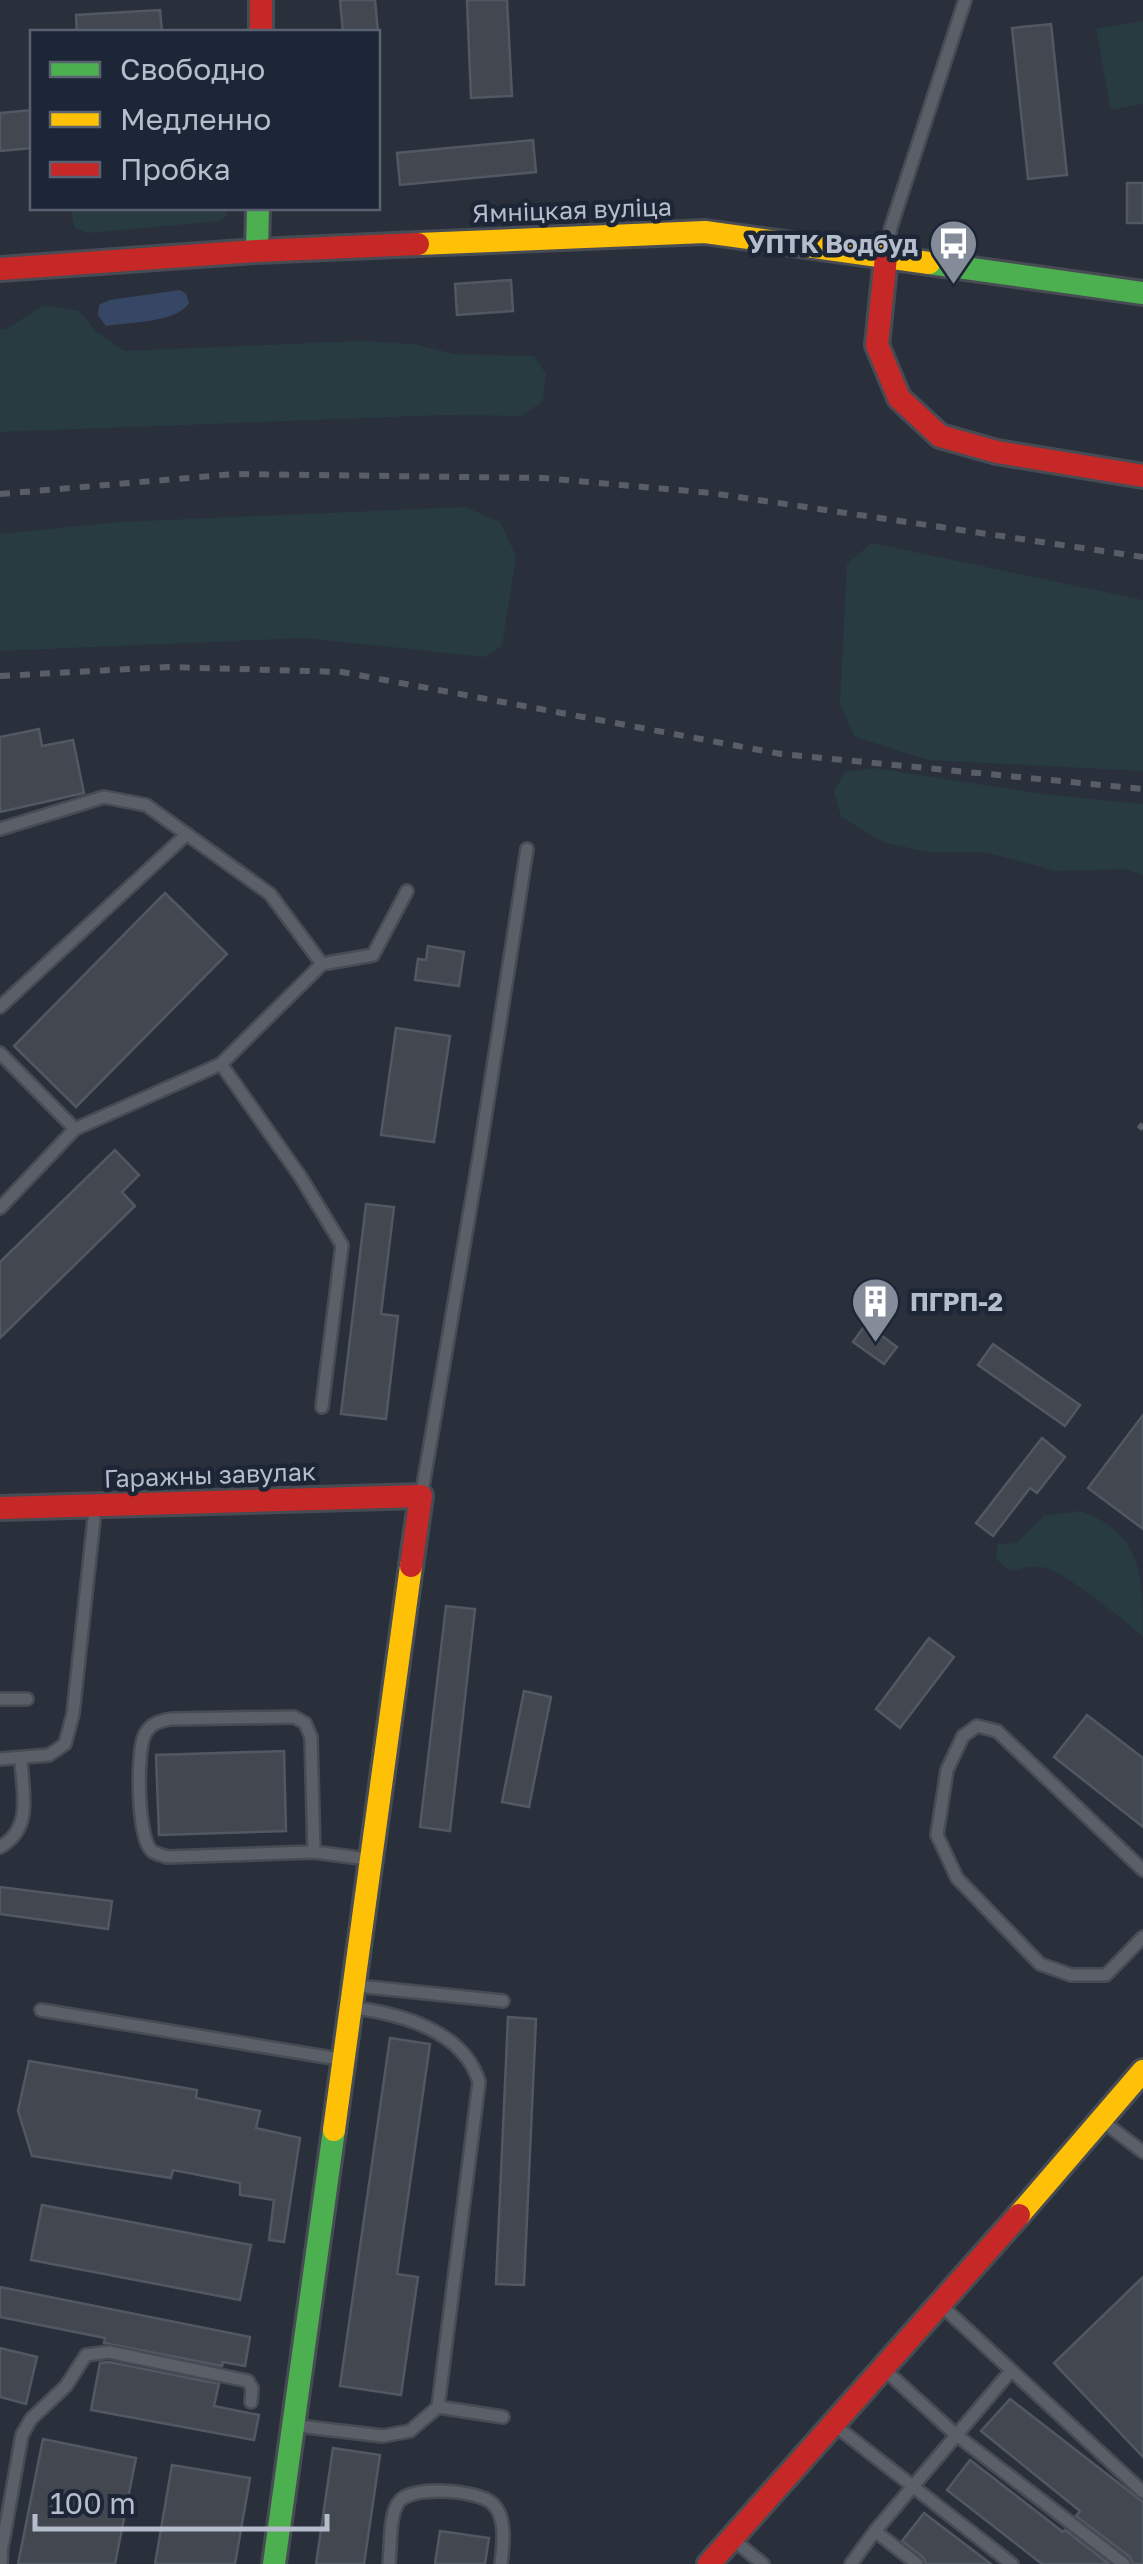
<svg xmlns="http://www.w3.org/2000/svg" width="1143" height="2564" viewBox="0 0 1143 2564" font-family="'Golos Text',sans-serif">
  <rect width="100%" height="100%" fill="#2a303b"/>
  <g fill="#273b41">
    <path d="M1143 21V104L1111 110 1096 29Z"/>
    <path d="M70 208H226L227 215 221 221 88 233 75 228Z"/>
    <path d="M44 305 79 311 96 331 124 351 359 341 413 344 455 354 534 356 546 374 543 401 522 416 444 415 0 432V328L5 330Z"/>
    <path d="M465 507 500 522 516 556 502 646 485 657 304 638 0 651V534L120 522Z"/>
    <path d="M872 543 1143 600V771L928 760 855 737 840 705 847 564Z"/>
    <path d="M875 768 1043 794 1143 804V875L1125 869 1057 871 984 852H927L883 842 841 817 834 791 845 772Z"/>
    <path d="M1079 1511C1143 1531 1143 1579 1143 1637 1122 1618 1075 1580 1049 1569 1037 1564 1022 1568 1009 1571L996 1559 998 1544 1017 1543 1044 1516Z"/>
  </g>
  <path fill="#364765" d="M180 290 186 294 189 303C176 323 129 322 106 326L98 315 99 305 110 300Z"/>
  <g fill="#424750" stroke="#525862" stroke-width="2.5">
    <path d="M340 0H375L378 32H343Z"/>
    <path d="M467 0H507L512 96 471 98Z"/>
    <path d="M160 10 162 32H77L76 15Z"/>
    <path d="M1051 24 1067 175 1028 179 1012 28Z"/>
    <path d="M32 110V148L0 151V113Z"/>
    <path d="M533 140 536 172 400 185 397 153Z"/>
    <rect x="1127" y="183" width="16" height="40"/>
    <path d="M511 280 513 311 457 315 455 284Z"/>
    <path d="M39 729 42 746 73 740 84 793 0 812V737Z"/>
    <path d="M165 893 227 954 76 1107 14 1046Z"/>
    <path d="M428 946 464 952 459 986 415 980 418 959 426 960Z"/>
    <path d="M396 1028 450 1036 434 1142 381 1135Z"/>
    <path d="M115 1150 139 1175 122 1192 135 1206 0 1338V1262Z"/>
    <path d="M366 1204 394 1207 381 1314 398 1316 386 1419 341 1414Z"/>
    <path d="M866 1324 897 1347 884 1364 853 1342Z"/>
    <path d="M993 1344 1080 1405 1065 1426 978 1365Z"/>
    <path d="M1143 1415V1529L1088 1488Z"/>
    <path d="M1042 1438 1065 1457 1037 1493 1030 1488 993 1536 976 1523Z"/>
    <path d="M446 1606 475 1609 450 1831 420 1827Z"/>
    <path d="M929 1638 954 1657 900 1728 876 1709Z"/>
    <path d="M524 1691 551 1697 529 1807 502 1802Z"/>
    <path d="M1087 1715 1143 1758V1827L1054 1757Z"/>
    <path d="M284 1751 286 1831 159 1835 156 1755Z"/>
    <path d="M0 1887 112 1901 108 1929 0 1914Z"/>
    <path d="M508 2017 536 2019 524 2285 496 2284Z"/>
    <path d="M390 2038 430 2044 397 2274 418 2277 401 2395 340 2386Z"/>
    <path d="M29 2061 197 2090 196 2098 260 2111 256 2128 300 2138 284 2242 269 2240 274 2200 240 2195V2183L173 2170 171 2178 32 2156 18 2111Z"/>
    <path d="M42 2205 251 2245 240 2300 31 2260Z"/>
    <path d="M1143 2277V2457L1054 2363Z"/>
    <path d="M0 2287 250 2337 245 2366 223 2362 222 2366 104 2343 105 2338 0 2317Z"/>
    <path d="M0 2348 37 2357 26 2404 0 2397Z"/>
    <path d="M109 2362 219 2384 214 2406 259 2415 254 2440 91 2410 100 2363Z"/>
    <path d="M1010 2399 1143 2502V2564H1133L1130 2557 1076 2516 1080 2511 981 2431Z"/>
    <path d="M43 2439 136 2458 115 2564H18Z"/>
    <path d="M333 2448 380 2455 364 2564H316Z"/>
    <path d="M970 2460 1063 2532 1065 2530 1109 2564H1042L947 2490Z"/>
    <path d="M172 2465 250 2478 235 2564H155Z"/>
    <path d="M924 2513 991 2564H926L923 2557 902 2541Z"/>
    <path d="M440 2531 489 2538 485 2564H435Z"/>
  </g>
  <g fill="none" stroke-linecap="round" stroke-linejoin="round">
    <defs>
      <g id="lane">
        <path d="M886 254 891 227 965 0"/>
        <path d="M0 829 104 797 146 805 270 894 322 964 373 955 407 891"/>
        <path d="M322 964 221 1064 300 1176 342 1245 322 1407"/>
        <path d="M0 1007 187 834"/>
        <path d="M0 1053 75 1129"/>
        <path d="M0 1208 75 1129 221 1064"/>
        <path d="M422 1492 479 1157 527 849"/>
        <path d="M0 1699H27"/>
        <path d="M0 1759 49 1755 65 1744 73 1714 95 1510"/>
        <path d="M0 1847C34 1828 22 1792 21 1758"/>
        <path d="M314 1852 311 1737 305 1723 294 1717 171 1719C160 1721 151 1723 145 1734 136 1750 137 1839 152 1851 156 1854 162 1855 167 1857L314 1852 367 1859"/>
        <path d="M1143 1870 997 1731 977 1726 963 1736 947 1770 937 1835 957 1878 1040 1964 1071 1975H1106L1143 1937"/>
        <path d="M358 1986 503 2001"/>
        <path d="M41 2010 339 2059"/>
        <path d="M1105 2123 1143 2152"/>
        <path d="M944 2308 1143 2492"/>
        <path d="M886 2371 955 2434 1124 2564"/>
        <path d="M438 2407 503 2417"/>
        <path d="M298 2426 383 2436 410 2431 438 2407 479 2082C464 2031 401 2014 355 2008"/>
        <path d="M837 2427 1012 2564"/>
        <path d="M875 2531 917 2564"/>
        <path d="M3 2542 22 2435 31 2419 66 2386 86 2355 109 2352 248 2381 252 2388 251 2402"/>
        <path d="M736 2542 763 2564"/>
        <path d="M1 2564 2 2539"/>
        <path d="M389 2564C391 2546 389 2517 398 2503 410 2484 479 2490 493 2504 507 2518 503 2546 501 2564"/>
        <path d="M851 2564 875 2531 1010 2372"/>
      </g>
      <g id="fast">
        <path d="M257 251 258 208"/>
        <path d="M929 263 1143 293"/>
        <path d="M274 2564 334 2130"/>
      </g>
      <g id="slow">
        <path d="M418 244 705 232 929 263"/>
        <path d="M334 2130 411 1566"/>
        <path d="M1019 2215 1143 2071"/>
      </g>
      <g id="jam">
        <path d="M261 0V32"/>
        <path d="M886 257 877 345 899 398 940 436 997 452 1143 476"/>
        <path d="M0 269 257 251 418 244"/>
        <path d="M0 1508 421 1496 411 1566"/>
        <path d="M709 2564 1019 2215"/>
      </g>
    </defs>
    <use href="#lane" stroke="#474b53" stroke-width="16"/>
    <use href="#fast" stroke="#474b53" stroke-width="28"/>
    <use href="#slow" stroke="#474b53" stroke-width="28"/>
    <use href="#jam" stroke="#474b53" stroke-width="28"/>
    <use href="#lane" stroke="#5b5f68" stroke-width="11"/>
    <use href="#fast" stroke="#4caf50" stroke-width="22"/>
    <use href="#slow" stroke="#ffc107" stroke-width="22"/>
    <use href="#jam" stroke="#c62828" stroke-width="22"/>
    <g stroke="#595e66" stroke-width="6" stroke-dasharray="10 10" stroke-linecap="butt">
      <path d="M0 494 235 474 543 478 711 493 1143 557"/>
      <path d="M0 676 168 667 342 672 781 754 1143 789"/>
      <path d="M1139 1129 1143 1124"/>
    </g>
  </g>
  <defs>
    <symbol id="bus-pin" viewBox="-11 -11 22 30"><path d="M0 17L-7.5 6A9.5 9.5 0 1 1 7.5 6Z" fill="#848b99" stroke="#1d2636"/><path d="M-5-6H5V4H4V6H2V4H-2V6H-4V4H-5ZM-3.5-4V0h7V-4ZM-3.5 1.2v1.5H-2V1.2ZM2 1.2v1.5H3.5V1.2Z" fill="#fff"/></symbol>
    <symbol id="building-pin" viewBox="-11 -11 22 30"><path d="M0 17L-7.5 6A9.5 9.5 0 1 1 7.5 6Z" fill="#848b99" stroke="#1d2636"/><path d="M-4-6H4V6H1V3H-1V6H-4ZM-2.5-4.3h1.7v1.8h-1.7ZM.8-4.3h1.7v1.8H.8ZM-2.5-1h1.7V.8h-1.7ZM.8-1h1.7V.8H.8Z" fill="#fff"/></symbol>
  </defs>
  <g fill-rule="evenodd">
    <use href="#bus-pin" x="926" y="216" width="55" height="75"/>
    <use href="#building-pin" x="848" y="1274" width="55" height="75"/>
  </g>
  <g text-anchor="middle" stroke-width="9" stroke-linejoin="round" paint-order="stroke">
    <g font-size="25" fill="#b5bccb" stroke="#1d2636">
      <text transform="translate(572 210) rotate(-2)" y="9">Ямніцкая вуліца</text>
      <text transform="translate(210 1475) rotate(-2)" y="9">Гаражны завулак</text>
    </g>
    <g font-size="25" font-weight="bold" fill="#b5bccb" stroke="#1d2636" text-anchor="end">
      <text x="918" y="253">УПТК Водбуд</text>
      <text x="910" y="1311" text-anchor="start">ПГРП-2</text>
    </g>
  </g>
  <rect x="30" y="30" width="350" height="180" fill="#1d2636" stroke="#5a6272" stroke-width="2.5"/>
  <rect x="50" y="62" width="50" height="15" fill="#4caf50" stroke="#5a6272" stroke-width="2.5"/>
  <text x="120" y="80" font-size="30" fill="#b5bccb">Свободно</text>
  <rect x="50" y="112" width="50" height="15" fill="#ffc107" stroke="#5a6272" stroke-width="2.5"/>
  <text x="120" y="130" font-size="30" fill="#b5bccb">Медленно</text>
  <rect x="50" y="162" width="50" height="15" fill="#c62828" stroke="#5a6272" stroke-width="2.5"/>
  <text x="120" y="180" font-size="30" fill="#b5bccb">Пробка</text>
  <path d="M35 2514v15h292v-15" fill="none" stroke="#b5bccb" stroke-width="5"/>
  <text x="50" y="2514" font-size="30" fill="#b5bccb" stroke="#1d2636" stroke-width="8" paint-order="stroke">100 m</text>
</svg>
